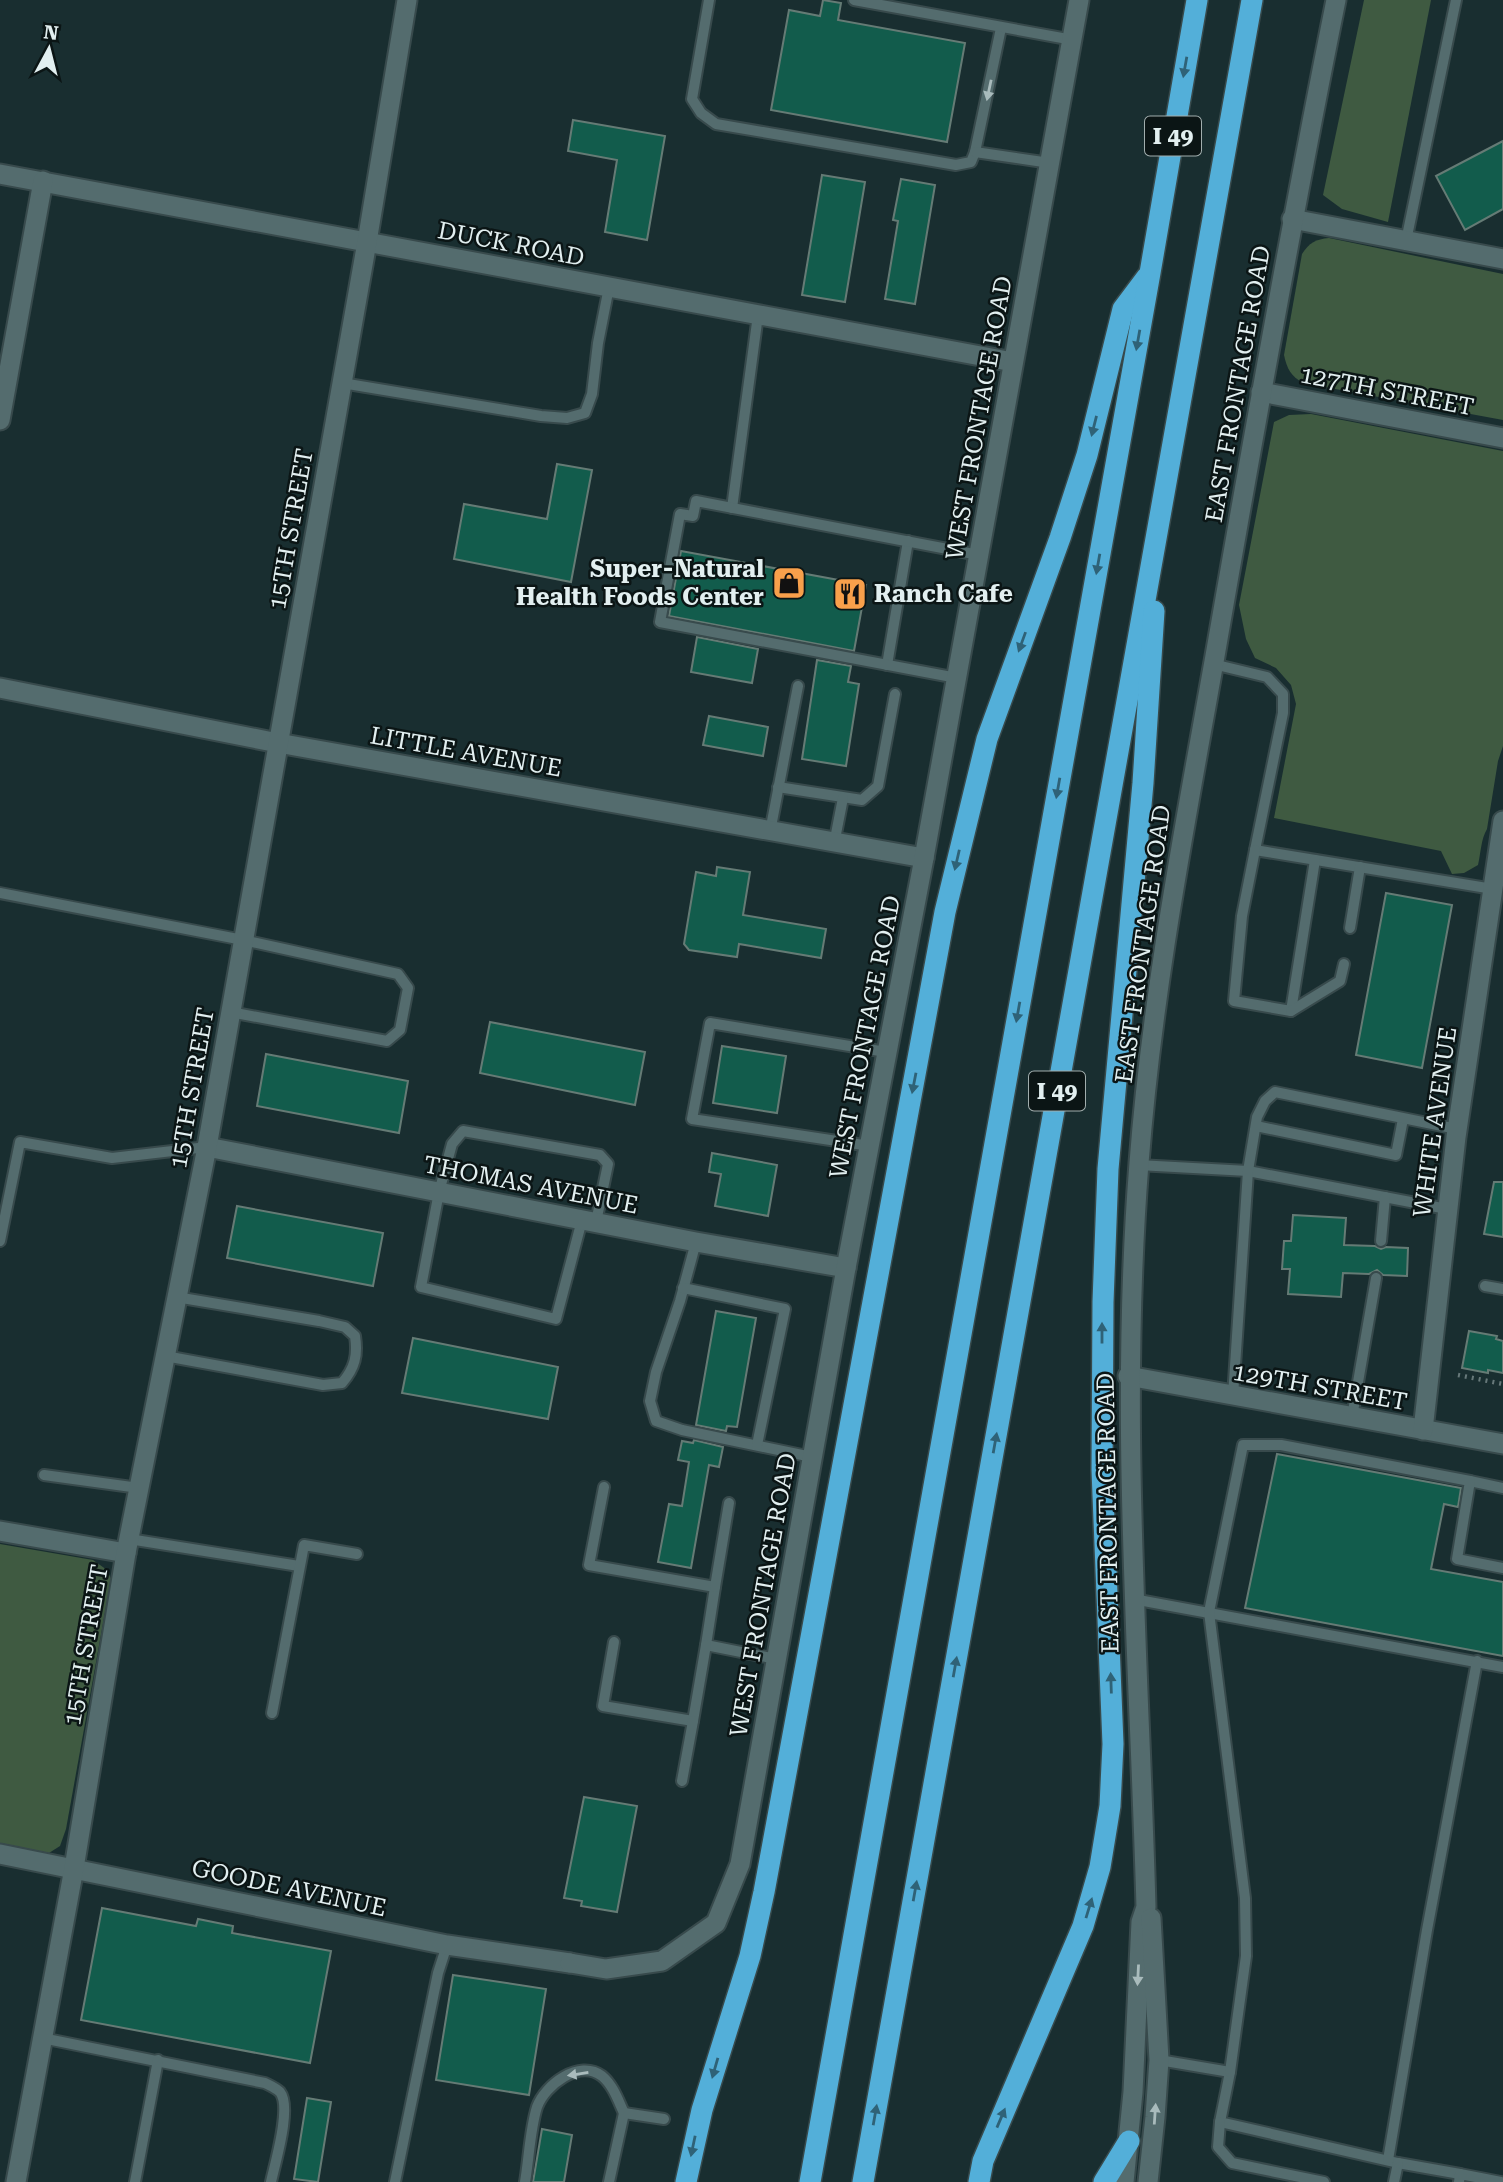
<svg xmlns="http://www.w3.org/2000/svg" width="1503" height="2182" viewBox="0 0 1503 2182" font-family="'Roboto Serif',serif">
  <rect width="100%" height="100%" fill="#192e30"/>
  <g fill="#3f5a41">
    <path d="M1364 0H1431L1388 222 1342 209 1323 195Z"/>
    <path d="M1329 238 1503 274V420L1303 383C1291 376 1287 369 1284 355L1302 254C1309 243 1316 239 1329 238Z"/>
    <path d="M1311 414 1503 451V746L1498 761 1487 829C1481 839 1481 852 1478 865L1464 873 1452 874 1441 851 1274 818 1296 704 1291 685 1276 668 1255 658 1246 639 1239 605 1274 422 1289 415Z"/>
    <path d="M0 1544 93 1560 107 1570 111 1579 66 1829 60 1846 49 1853 0 1843Z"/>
  </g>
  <g fill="#125c4c" stroke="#657b75" stroke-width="2">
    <path d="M823 0 841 3 838 20 965 43 947 142 771 110 789 10 820 16Z"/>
    <path d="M573 120 665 136 647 240 605 232 617 160 568 151Z"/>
    <path d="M1503 141V209L1465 230 1436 176Z"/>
    <path d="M822 175 865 182 845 302 802 295Z"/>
    <path d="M901 179 935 185 915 304 885 299 898 221 893 220Z"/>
    <path d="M557 464 592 470 571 582 454 559 464 504 547 519Z"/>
    <path d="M681 551 866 585 854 651 669 616Z"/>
    <path d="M697 637 758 649 752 683 691 672Z"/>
    <path d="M817 660 851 666 848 682 859 684 846 766 802 759Z"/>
    <path d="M709 716 768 727 763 756 703 745Z"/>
    <path d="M717 867 750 872 743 915 826 929 821 958 739 944 737 957 689 950 684 944 696 872 716 876Z"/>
    <path d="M1386 893 1452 905 1422 1068 1356 1055Z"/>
    <path d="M490 1022 645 1052 635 1105 480 1073Z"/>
    <path d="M722 1046 786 1056 777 1113 713 1103Z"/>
    <path d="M266 1054 408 1081 399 1133 257 1106Z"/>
    <path d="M712 1153 777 1165 768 1216 715 1206 721 1174 709 1172Z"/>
    <path d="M1494 1182H1503V1237L1484 1234Z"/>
    <path d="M237 1206 383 1233 373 1286 227 1258Z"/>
    <path d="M1293 1215 1346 1218 1344 1245 1375 1246 1381 1249 1386 1247 1408 1248 1407 1276 1383 1275 1377 1270 1369 1274 1343 1273 1341 1297 1288 1294 1290 1269H1282L1284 1241H1291Z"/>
    <path d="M716 1311 756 1318 737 1427 727 1426 726 1431 696 1425Z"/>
    <path d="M1469 1331 1497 1336 1496 1339 1503 1341V1373L1488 1370V1373L1462 1368Z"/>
    <path d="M413 1338 558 1367 548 1419 402 1393Z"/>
    <path d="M694 1440 723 1447 719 1467 709 1465 691 1568 658 1562 669 1504 682 1506 689 1462 678 1460 682 1441 693 1443Z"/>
    <path d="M1277 1454 1461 1488 1458 1507 1444 1504 1431 1569 1503 1582V1656L1245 1608Z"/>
    <path d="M584 1797 637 1806 617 1912 581 1906 582 1901 564 1898Z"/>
    <path d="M102 1908 196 1926 198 1919 233 1926 232 1933 331 1951 310 2063 81 2020Z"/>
    <path d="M453 1975 546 1989 529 2095 436 2080Z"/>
    <path d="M307 2098 331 2102 318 2182 294 2179Z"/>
    <path d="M542 2129 572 2135 564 2182H533Z"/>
  </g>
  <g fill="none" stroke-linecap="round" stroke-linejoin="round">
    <defs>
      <g id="service">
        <path d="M709 0 692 99 701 113 716 124 956 165 971 162 975 152 1001 28"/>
        <path d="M854 0 1073 40"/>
        <path d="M975 152 1050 163"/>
        <path d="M1406 241 1456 0"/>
        <path d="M342 383 541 416 567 418 585 413 592 394 598 343 609 287"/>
        <path d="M732 508 758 315"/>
        <path d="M1213 664 1267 677 1283 694V713L1255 850 1493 889"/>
        <path d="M887 665 908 541"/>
        <path d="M957 678 660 622 680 514 693 516 696 501 979 555"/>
        <path d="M778 787 862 800 878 786 895 694"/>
        <path d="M770 832 798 686"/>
        <path d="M834 844 843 798"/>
        <path d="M1255 850 1242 916 1234 1001 1291 1011 1315 860"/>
        <path d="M0 893 243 940 398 974 408 988 400 1030 387 1041 230 1012"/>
        <path d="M1350 928 1360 867"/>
        <path d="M1291 1011 1340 981 1344 964"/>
        <path d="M1256 1126 1396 1155 1403 1119"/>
        <path d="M870 1146 692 1119 710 1023 886 1052"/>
        <path d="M1138 1165 1248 1171 1447 1209"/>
        <path d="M582 1220 556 1319 421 1287 439 1192 452 1144 463 1131 600 1155 608 1164 596 1222"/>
        <path d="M0 1241 20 1142 112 1158 207 1147"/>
        <path d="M1381 1241 1385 1197"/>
        <path d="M696 1242 680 1301 656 1372 650 1401 656 1421 682 1430 812 1457"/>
        <path d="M1485 1286 1503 1289"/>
        <path d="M683 1288 785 1309 757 1445"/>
        <path d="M165 1356 323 1385 342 1383C355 1368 358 1355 355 1336L345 1327 319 1321 176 1297"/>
        <path d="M1233 1396 1248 1171 1257 1117 1265 1101 1275 1092 1457 1129"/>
        <path d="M1352 1417 1376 1278"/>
        <path d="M44 1475 139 1488"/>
        <path d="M1470 1481 1503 1488"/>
        <path d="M604 1487 589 1565 715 1587 706 1645 776 1659"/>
        <path d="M129 1539 299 1566"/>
        <path d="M715 1587 729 1503"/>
        <path d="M1133 1599 1503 1667"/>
        <path d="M614 1642 603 1706 693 1721 706 1645"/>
        <path d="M272 1713 304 1545 357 1554"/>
        <path d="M682 1781 693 1721"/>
        <path d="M42 2038 265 2083C269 2085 276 2088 280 2092 292 2107 275 2163 271 2182"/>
        <path d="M1159 2060 1230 2072 1220 2122 1398 2163 1460 2174"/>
        <path d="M1230 2072 1246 1956 1245 1898 1209 1612 1243 1445H1281L1470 1481 1457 1559 1503 1568"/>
        <path d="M1220 2122 1218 2147 1232 2163 1324 2182"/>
        <path d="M1388 2160 1427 1930 1477 1661"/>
        <path d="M135 2182 158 2060"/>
        <path d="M395 2182 438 1973 447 1945"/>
        <path d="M525 2182C529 2159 530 2129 537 2107 545 2085 579 2059 602 2076 613 2085 618 2100 624 2113"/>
        <path d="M609 2182 624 2113 664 2119"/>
        <path d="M1394 2182 1398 2163"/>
        <path d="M1459 2182 1460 2174 1501 2182"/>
      </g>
      <g id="minor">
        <path d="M0 174 1013 362"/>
        <path d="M1292 219 1503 259"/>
        <path d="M1261 392 1503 438"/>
        <path d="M0 420 43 181"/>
        <path d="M0 688 278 743 924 858"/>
        <path d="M207 1147 696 1242 846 1268"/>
        <path d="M1128 1376 1503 1444"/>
        <path d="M1423 1430 1456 1137 1503 821"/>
        <path d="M0 1531 126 1553"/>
        <path d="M0 1854 447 1945 570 1963"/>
        <path d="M16 2182 74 1868 126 1553 207 1147 367 242 407 0"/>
      </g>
      <g id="tertiary">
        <path d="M570 1963 606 1969 662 1961 716 1923 740 1864 846 1268 924 858 1079 0"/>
        <path d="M1124 2182 1133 2092 1141 1922 1146 1907C1139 1657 1119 1413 1139 1163 1152 992 1185 825 1215 656 1253 437 1292 218 1336 0"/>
        <path d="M1148 2182 1155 2117 1159 2060 1151 1918"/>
      </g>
      <g id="motorway">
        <path d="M686 2182 702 2110 750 1956 764 1892 945 912 987 739 1060 538 1087 455 1123 309 1147 277"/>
        <path d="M810 2182 1150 273 1197 0"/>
        <path d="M863 2182 1252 0"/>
        <path d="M979 2182 983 2161 1083 1926 1100 1867 1110 1806 1113 1744 1102 1470 1103 1302 1108 1169 1143 783 1154 611"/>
        <path d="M1104 2182 1129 2141"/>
      </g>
    </defs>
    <use href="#service" stroke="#384a4c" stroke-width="14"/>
    <use href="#minor" stroke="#384a4c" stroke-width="23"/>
    <use href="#tertiary" stroke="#384a4c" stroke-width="23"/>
    <use href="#motorway" stroke="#384a4c" stroke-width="24"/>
    <path stroke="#67797a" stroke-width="4.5" stroke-dasharray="2 5" stroke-linecap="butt" d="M1458 1375 1503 1384"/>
    <use href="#service" stroke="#546c6e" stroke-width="10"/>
    <use href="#minor" stroke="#546c6e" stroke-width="19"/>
    <use href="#tertiary" stroke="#546c6e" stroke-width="19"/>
    <use href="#motorway" stroke="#53afd9" stroke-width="21"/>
  </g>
  <defs><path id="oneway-solid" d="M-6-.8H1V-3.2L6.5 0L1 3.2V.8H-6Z" transform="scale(1.75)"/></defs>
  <g fill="#2f6277">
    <use href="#oneway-solid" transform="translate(1185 67) rotate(100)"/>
    <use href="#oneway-solid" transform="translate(1138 340) rotate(100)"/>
    <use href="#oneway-solid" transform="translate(1094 426) rotate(104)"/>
    <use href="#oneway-solid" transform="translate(1098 564) rotate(100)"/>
    <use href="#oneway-solid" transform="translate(1022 642) rotate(110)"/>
    <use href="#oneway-solid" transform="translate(1058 788) rotate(100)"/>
    <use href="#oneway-solid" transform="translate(957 860) rotate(103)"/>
    <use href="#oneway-solid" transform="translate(1018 1012) rotate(100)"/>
    <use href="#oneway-solid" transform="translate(914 1083) rotate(101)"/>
    <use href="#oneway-solid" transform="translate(1102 1333) rotate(-90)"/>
    <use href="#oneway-solid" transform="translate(995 1443) rotate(-80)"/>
    <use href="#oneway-solid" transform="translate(955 1667) rotate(-80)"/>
    <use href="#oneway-solid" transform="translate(1111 1683) rotate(-92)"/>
    <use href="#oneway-solid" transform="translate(915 1891) rotate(-80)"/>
    <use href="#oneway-solid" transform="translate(1089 1908) rotate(-73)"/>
    <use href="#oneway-solid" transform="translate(715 2068) rotate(106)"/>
    <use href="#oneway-solid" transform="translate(875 2115) rotate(-80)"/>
    <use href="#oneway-solid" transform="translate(1001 2118) rotate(-67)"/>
    <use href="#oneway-solid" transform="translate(693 2146) rotate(102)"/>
  </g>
  <g fill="#a9bbbc">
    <use href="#oneway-solid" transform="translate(989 90) rotate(102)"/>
    <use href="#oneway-solid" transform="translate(1138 1975) rotate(93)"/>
    <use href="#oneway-solid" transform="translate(578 2074) rotate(171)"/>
    <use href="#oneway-solid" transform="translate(1155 2114) rotate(-86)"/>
  </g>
  <defs>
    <symbol id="shop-square" viewBox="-11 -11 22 22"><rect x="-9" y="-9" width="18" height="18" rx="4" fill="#f8a04b" stroke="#0b1515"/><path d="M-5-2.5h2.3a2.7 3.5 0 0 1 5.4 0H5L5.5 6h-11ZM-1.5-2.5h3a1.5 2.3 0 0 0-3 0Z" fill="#111"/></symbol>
    <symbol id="restaurant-square" viewBox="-11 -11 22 22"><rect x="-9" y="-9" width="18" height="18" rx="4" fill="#f8a04b" stroke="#0b1515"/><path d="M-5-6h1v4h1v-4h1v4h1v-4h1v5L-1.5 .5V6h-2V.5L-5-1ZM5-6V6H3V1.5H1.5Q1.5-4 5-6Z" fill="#111"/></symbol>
  </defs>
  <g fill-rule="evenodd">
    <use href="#shop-square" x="770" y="564" width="38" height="38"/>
    <use href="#restaurant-square" x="831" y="575" width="38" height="38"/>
  </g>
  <g text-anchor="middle" stroke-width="5" stroke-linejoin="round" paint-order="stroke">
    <g fill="#0b1515" stroke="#a2aeae" stroke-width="2">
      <rect x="1145" y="116.5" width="56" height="39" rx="5"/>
      <rect x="1029" y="1071.5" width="56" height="39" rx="5"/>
    </g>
    <g font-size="23" font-weight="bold" fill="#e2eff0">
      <text x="1173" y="144">I 49</text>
      <text x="1057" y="1099">I 49</text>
    </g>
    <g font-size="24" fill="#e2eff0" stroke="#0b1515">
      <text transform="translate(511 244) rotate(11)" y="8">DUCK ROAD</text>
      <text transform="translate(1238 384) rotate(-80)" y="8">EAST FRONTAGE ROAD</text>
      <text transform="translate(1387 391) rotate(11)" y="8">127TH STREET</text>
      <text transform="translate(979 418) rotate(-80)" y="8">WEST FRONTAGE ROAD</text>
      <text transform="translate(291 529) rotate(-80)" y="8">15TH STREET</text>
      <text transform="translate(466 752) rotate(10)" y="8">LITTLE AVENUE</text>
      <text transform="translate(1143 944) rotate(-82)" y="8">EAST FRONTAGE ROAD</text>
      <text transform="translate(865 1037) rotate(-79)" y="8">WEST FRONTAGE ROAD</text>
      <text transform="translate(192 1088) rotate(-80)" y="8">15TH STREET</text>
      <text transform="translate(1435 1122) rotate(-82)" y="8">WHITE AVENUE</text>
      <text transform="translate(531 1185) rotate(11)" y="8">THOMAS AVENUE</text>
      <text transform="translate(1320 1387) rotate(10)" y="8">129TH STREET</text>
      <text transform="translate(1108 1513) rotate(-91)" y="8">EAST FRONTAGE ROAD</text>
      <text transform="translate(763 1595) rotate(-80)" y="8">WEST FRONTAGE ROAD</text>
      <text transform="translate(86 1645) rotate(-80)" y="8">15TH STREET</text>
      <text transform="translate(289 1888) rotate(12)" y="8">GOODE AVENUE</text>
    </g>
    <g font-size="24" font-weight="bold" fill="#e2eff0" stroke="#0b1515" text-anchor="end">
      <text x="764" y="577">Super-Natural<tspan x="764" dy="28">Health Foods Center</tspan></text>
      <text x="874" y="602" text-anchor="start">Ranch Cafe</text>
    </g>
  </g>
  <g transform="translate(49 49) rotate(7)" stroke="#0b1515" stroke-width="5" paint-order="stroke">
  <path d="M0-5L12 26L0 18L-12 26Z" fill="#e2eff0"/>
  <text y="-10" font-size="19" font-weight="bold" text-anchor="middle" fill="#e2eff0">N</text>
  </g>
</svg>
